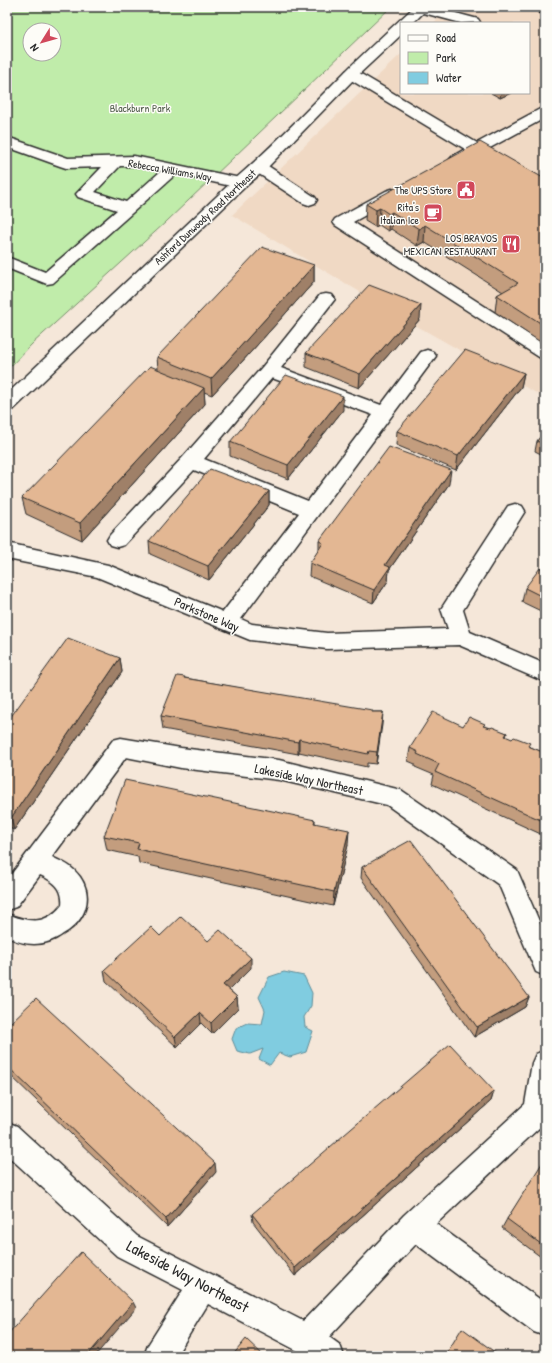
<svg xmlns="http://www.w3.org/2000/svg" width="552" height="1363" viewBox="0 0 552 1363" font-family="'Patrick Hand',sans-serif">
  <rect width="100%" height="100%" fill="#f5e7d9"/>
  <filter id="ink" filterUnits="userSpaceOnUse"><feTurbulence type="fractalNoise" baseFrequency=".025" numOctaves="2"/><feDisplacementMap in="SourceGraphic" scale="8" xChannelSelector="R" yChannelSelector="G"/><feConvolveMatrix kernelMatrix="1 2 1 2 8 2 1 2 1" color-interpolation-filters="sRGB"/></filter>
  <g filter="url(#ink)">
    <path fill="#f0d9c4" d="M448 7H545V398L415 325 232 215 401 54V93H529V23H434Z"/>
    <path fill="#c0ecaa" stroke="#768c6a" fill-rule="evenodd" d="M7 7H391L166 222 32 344 7 370ZM30 30H54V54H30Z"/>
    <path fill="#80cce0" stroke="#5e8c98" d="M284 972 304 976 312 993 311 1006 304 1017 305 1027 313 1031 306 1052 290 1057 279 1053 270 1065 259 1059 263 1049 250 1054 237 1051 232 1039 236 1028 247 1023 262 1024 265 1010 259 997 269 977Z"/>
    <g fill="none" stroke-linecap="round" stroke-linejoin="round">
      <defs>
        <g id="minor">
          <path d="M415 7H433L478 19 480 22 461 23 416 11Z"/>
          <path d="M537 7H545V14L540 13Z"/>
          <path d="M351 70 356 71 477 143 540 109 545 108V118L488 149 493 154 490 157 485 159 476 155C468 160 462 165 453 162L450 159 453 156 465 149 346 77 344 74 346 71Z"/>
          <path d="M7 137 68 158 134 156 240 178 246 180 248 183 246 186 240 188 176 174 53 283 47 284 7 268V257L45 272 117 210 78 197 76 194 102 167 66 168 60 166 7 147ZM120 166H134L161 171 126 202 95 192Z"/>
          <path d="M259 162 265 164 315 197 317 200 315 203 309 205 303 203 253 170 251 167 253 164Z"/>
          <path d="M392 189 398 191 400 194 398 197 353 222 545 345V359L539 357 335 225 333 222 335 219 386 191Z"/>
          <path d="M326 294 332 295 335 299 281 368 381 405 421 352 427 350 433 352 436 356 241 619 252 624 327 633 448 629 441 609 508 506 515 504 522 506 525 511 463 610 470 632 545 664V682L459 645 327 649 250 640 97 577 7 559V543L108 565 223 612 299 513 194 470 124 545 117 547 110 545 107 540 110 535 184 456 263 366 320 295ZM272 378 373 415 308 501 204 459Z"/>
          <path d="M121 738 181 748 279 760 401 790 517 870 545 935V976L536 972 499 885 387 805 279 780 181 768 126 757 52 857C60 861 68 864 74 870 96 891 88 920 63 934 55 940 44 944 34 944 24 944 16 941 7 937V914C29 922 45 926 62 905 64 888 53 881 40 875L16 907 7 910V880L113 740Z"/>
          <path d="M545 1050V1131L539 1128 436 1224 545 1303V1336L534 1332 416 1244 329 1337 340 1345 344 1356H305L296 1350 208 1304 176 1356H144L148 1345 183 1290 117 1256 7 1155V1122L17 1126 137 1236 303 1321 404 1215 525 1104 532 1063 536 1054Z"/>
        </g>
        <path id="major" d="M414 7H429L413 23H401V35L356 77 265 170 246 186 14 409 7 411V394L234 180C269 150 301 116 333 84 359 57 387 32 414 7Z"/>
      </defs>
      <use href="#minor" stroke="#2b2b2b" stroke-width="3"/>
      <use href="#major" stroke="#2b2b2b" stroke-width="3"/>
      <use href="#minor" fill="#fdfcf7" fill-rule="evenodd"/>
      <use href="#major" fill="#fdfcf7" fill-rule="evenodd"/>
    </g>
    <g fill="#c39d7e" stroke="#2b2b2b">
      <path d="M491 93H511L500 98Z"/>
      <path d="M545 179V345L495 312 497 295 503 292 424 242 417 246 391 229 388 231 379 225 375 227 365 221 366 204Z"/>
      <path d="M314 265V282L212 395 204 392 205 404 82 540 26 514 22 498 158 369 157 357Z"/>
      <path d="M420 319 359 388 306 367V353Z"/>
      <path d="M524 373 521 387 456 470 396 445 397 431Z"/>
      <path d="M343 410 288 479 230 456V442Z"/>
      <path d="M545 431V456L535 451 537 441Z"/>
      <path d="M449 484 389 570 388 581 373 603 309 576 310 563 319 550V541Z"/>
      <path d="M269 491V505L209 580 150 554 149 541Z"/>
      <path d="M545 570V613L522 602 525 588Z"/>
      <path d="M120 658 122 672 14 830 7 827V722Z"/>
      <path d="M185 678 372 712H383L376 764 367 763V767L299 752 298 754 163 729 161 716Z"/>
      <path d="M463 726H484L507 733 506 737 545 753V836L432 784 434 775 415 767V764L408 761 410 748Z"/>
      <path d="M315 820V823L348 845 333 906 139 863 138 857 107 850 104 836Z"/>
      <path d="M362 867 529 997 525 1007 474 1037 361 878Z"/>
      <path d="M160 936 251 968 229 990 237 997 238 1008 212 1034 201 1023 177 1047 106 981 104 970Z"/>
      <path d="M7 1026 216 1172 167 1227 7 1072Z"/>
      <path d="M494 1091 491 1101 295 1276 253 1222 252 1214Z"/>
      <path d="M545 1161V1260L502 1228 507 1219Z"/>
    </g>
    <g fill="#9f8067" stroke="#2b2b2b">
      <path d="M501 93H511L500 98Z"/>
      <path d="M380 208 379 225 375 227 376 210Z"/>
      <path d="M392 212 391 229 388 231 389 214Z"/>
      <path d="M425 225 424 242 417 246 419 229Z"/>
      <path d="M314 265V282L212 395 211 379Z"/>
      <path d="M421 305 420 319 359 388 360 374Z"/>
      <path d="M524 373 521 387 456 470 458 456Z"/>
      <path d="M204 388 205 404 82 540 80 523Z"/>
      <path d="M343 396V410L288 479V465Z"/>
      <path d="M451 470 449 484 389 570 388 581 373 603 374 590 385 565Z"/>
      <path d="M269 491V505L209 580 208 566Z"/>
      <path d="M120 658 122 672 14 830 11 818Z"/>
      <path d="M383 712 382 725 376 764 377 752Z"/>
      <path d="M299 739V752L298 754V742Z"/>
      <path d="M349 830 348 845 333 906 334 892Z"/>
      <path d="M251 958V968L224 995 223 985Z"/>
      <path d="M237 997 238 1008 212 1034 211 1023Z"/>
      <path d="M529 997 525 1007 474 1037 477 1027Z"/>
      <path d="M200 1013 201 1023 177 1047 175 1037Z"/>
      <path d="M494 1091 491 1101 295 1276V1268Z"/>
      <path d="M215 1163 216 1172 167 1227 166 1219Z"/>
      <path d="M133 1302 136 1308 95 1356H87Z"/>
    </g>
    <g fill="#e3b793" stroke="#2b2b2b">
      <path d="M480 142 545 179V326L497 295 518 283 425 225 419 229 392 212 389 214 380 208 376 210 366 204Z"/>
      <path d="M262 247 314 265 211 379 157 357Z"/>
      <path d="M369 285 421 305 360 374 306 353Z"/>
      <path d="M465 350 524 373 458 456 397 431Z"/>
      <path d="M150 366 204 388 80 523 22 498Z"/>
      <path d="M286 375 343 396 288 465 230 442Z"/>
      <path d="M545 431V445L537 441Z"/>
      <path d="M389 447 451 470 385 565 390 567 374 590 310 563 323 543 319 541Z"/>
      <path d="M210 469 269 491 208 566 149 541Z"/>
      <path d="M540 568 545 570V598L525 588Z"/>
      <path d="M68 638 120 658 11 818 7 816V722Z"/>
      <path d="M177 676 185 677 184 678 372 710V712H383L377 752 369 751 368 754 299 739 298 742 161 716Z"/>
      <path d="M433 712 463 726 469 717 485 724 483 726 491 728 492 727 507 733 505 736 512 739 514 737 530 743 528 746 545 753V822L435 772 439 764 417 754 418 752 410 748Z"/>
      <path d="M125 780 315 820 314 823 349 830 334 892 137 849 139 843 104 836Z"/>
      <path d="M411 840 529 997 477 1027 362 867Z"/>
      <path d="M181 916 208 941 220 930 251 958 223 985 237 997 211 1023 200 1013 175 1037 104 970 151 927 160 936Z"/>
      <path d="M36 998 215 1163 166 1219 7 1066V1026Z"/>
      <path d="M450 1044 494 1091 295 1268 252 1214Z"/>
      <path d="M544 1160 545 1161V1247L507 1219Z"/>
      <path d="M81 1252 133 1302 87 1356H7V1335Z"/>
      <path d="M462 1328 500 1356H445Z"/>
      <path d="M246 1339 264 1356H232Z"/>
    </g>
  </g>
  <defs>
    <symbol id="civic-square" viewBox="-11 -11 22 22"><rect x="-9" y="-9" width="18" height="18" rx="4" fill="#d1495b" stroke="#fdfcf7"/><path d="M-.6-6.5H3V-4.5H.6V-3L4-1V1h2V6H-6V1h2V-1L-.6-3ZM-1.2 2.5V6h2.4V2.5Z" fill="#fff"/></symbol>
    <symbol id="cafe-square" viewBox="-11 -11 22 22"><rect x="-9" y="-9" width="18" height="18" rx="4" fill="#d1495b" stroke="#fdfcf7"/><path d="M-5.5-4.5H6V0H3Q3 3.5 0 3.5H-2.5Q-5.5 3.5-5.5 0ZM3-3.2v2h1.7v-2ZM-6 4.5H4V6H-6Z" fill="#fff"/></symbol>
    <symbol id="restaurant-square" viewBox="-11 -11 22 22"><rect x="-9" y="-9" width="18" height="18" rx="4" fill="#d1495b" stroke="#fdfcf7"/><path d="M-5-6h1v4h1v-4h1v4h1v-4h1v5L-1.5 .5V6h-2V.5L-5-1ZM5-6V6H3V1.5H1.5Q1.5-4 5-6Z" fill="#fff"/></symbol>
  </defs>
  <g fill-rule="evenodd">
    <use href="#civic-square" x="455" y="179" width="22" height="22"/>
    <use href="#cafe-square" x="422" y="202" width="22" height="22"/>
    <use href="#restaurant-square" x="500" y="233" width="22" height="22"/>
  </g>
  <g text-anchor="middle" stroke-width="3" stroke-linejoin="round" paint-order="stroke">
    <g font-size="11" fill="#505b4b" stroke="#fdfcf7">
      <text x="140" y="112">Blackburn Park</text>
    </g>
    <g font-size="11" fill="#2b2b2b" stroke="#fdfcf7">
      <text transform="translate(170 170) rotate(10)" y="4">Rebecca Williams Way</text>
      <text transform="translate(205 217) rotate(-43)" y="4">Ashford Dunwoody Road Northeast</text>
    </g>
    <g font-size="11" fill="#2b2b2b" stroke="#fdfcf7" text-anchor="end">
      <text x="452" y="194">The UPS Store</text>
      <text x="419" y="211">Rita's<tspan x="419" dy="13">Italian Ice</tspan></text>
      <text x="497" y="242">LOS BRAVOS<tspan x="497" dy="13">MEXICAN RESTAURANT</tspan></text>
    </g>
    <g font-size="13" fill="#2b2b2b" stroke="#fdfcf7">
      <text transform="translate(207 614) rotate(23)" y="5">Parkstone Way</text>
      <text transform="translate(309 779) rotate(12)" y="5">Lakeside Way Northeast</text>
    </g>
    <g font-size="16" fill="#2b2b2b" stroke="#fdfcf7">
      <text transform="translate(188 1276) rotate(28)" y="6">Lakeside Way Northeast</text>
    </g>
  </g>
  <rect width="552" height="1363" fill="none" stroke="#fdfcf7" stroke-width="24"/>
  <rect x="12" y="12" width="528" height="1339" fill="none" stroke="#2b2b2b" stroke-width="1.5" filter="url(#ink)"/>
  <rect x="400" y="22" width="130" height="72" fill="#fdfcf7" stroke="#a9a8a5"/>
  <rect x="408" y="35" width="20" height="6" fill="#fdfcf7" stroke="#a9a8a5"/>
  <text x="436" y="42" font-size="12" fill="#2b2b2b">Road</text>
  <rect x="408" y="52" width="20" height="12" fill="#c0ecaa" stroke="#a9a8a5"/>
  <text x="436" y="62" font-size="12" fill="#2b2b2b">Park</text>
  <rect x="408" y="72" width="20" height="12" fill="#80cce0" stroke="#a9a8a5"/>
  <text x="436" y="82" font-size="12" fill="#2b2b2b">Water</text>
  <g transform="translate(42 42) rotate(233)"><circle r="19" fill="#fdfcf7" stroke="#a9a8a5"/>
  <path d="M0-3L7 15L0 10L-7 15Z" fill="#d1495b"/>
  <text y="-6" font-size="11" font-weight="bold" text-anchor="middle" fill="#2b2b2b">N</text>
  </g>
</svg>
